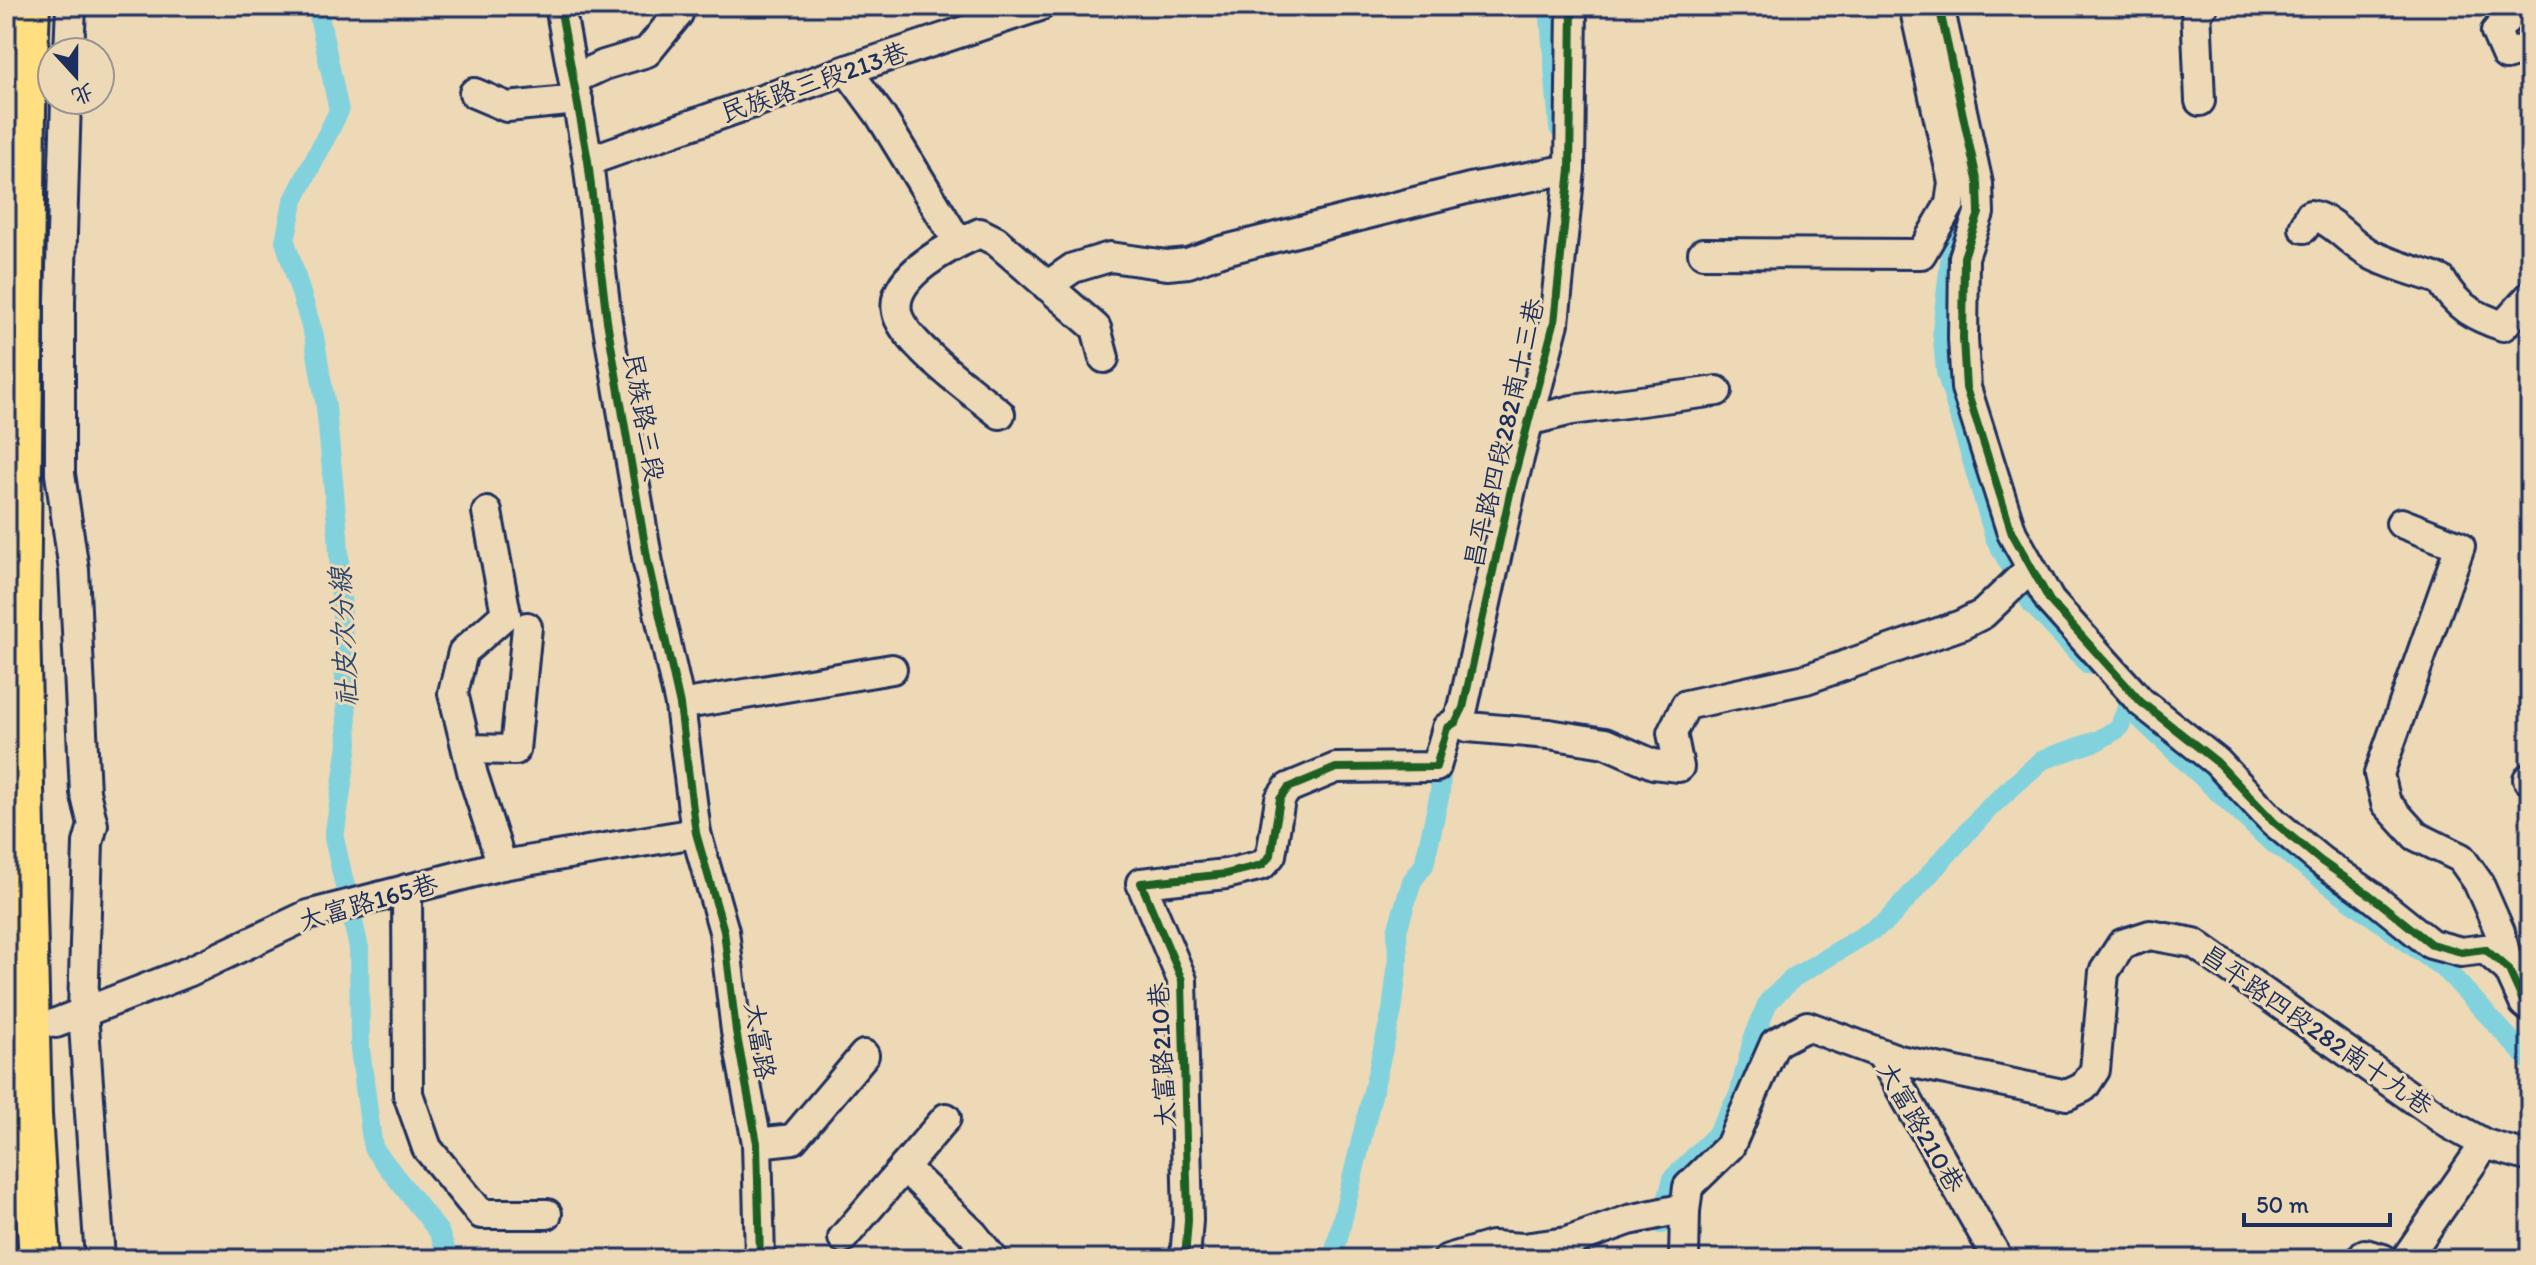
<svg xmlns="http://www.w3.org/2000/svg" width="2536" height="1265" viewBox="0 0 2536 1265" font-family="Itim,'LXGW WenKai TC',sans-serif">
  <rect width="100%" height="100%" fill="#eed9b7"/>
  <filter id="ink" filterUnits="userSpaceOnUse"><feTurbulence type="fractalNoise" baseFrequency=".0125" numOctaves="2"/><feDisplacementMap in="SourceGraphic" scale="16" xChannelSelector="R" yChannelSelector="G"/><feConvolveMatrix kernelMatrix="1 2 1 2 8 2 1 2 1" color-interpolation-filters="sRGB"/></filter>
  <g filter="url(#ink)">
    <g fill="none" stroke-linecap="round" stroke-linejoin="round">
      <g stroke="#82d2dd" stroke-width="20">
        <path d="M317 6 339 111 293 202 285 241 314 336 326 407 338 534 348 744 334 838 359 948 360 1049 373 1148 439 1232 449 1259"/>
        <path d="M1549 6 1559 128"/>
        <path d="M1964 183 1966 207 1953 237 1942 330 1946 372 1995 538 2031 603 2088 664"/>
        <path d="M2129 708 2269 840 2448 972 2530 1061"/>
        <path d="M1661 1224 1673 1178 1716 1135 1739 1095 1753 1040 1768 1002 1793 978 1886 922 1990 807 2042 760 2099 740 2119 728 2128 706"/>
        <path d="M1333 1259 1392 1011 1398 961 1397 931 1412 881 1424 865 1440 793 1442 754"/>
      </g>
      <defs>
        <g id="minor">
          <path d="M560 6 588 161 607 321 648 563 680 705 696 833 724 931 736 1031 757 1143 760 1259"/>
          <path d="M1939 6 1978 184 1979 213 1964 257 1963 339 1966 388 2012 533 2050 601 2141 702 2217 762 2274 822 2321 861 2370 895 2431 944 2461 952 2485 949 2509 970 2524 1003 2530 1008"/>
          <path d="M2517 6 2496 32 2506 55 2530 48"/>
          <path d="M69 52 71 6"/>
          <path d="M847 70 880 115 958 242"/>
          <path d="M574 79 604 65 647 52 678 14"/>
          <path d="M474 93 507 107 578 100"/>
          <path d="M66 100 60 301V474L74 570 85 792 93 825 88 843 83 1011 100 1259"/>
          <path d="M2200 101 2196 8 2203 6"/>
          <path d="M588 161 847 70 1040 6"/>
          <path d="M2304 228 2310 215C2336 220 2350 245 2374 256 2395 266 2419 272 2441 280 2456 307 2474 316 2503 326L2530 296"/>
          <path d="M1703 253 1921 254 1950 204 1953 182 1914 6"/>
          <path d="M1047 286 1073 268 1110 257 1167 265 1188 263 1221 251 1470 188 1570 169"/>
          <path d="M1000 414C976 394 902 342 897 312 890 275 952 245 980 233L996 241 1096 328 1104 358"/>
          <path d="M1530 416 1540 418 1572 410 1717 391"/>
          <path d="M487 512 506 614 463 652 453 693 473 775 502 865"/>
          <path d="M2401 523 2460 546 2379 774 2386 803 2416 836 2461 858 2478 882 2500 932 2509 970"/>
          <path d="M680 705 892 669"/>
          <path d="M1456 722 1468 727 1549 734 1605 743 1653 764 1679 767 1672 733 1686 705 1806 679 1961 625 1983 614 2031 568"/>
          <path d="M467 749 515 750 527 627"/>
          <path d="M2528 779 2530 780"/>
          <path d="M407 889 408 1094 427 1148 481 1214H547"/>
          <path d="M56 1023 188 972 308 915 502 865 696 833"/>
          <path d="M1881 1054 1998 1259"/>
          <path d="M757 1143 793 1139 864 1055"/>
          <path d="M904 1167 973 1234 993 1259"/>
          <path d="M843 1238 946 1118"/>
          <path d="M2407 1257 2485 1144"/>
          <path d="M1185 1259 1188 1220 1182 980 1141 883 1226 874 1262 865 1271 855 1280 799 1288 788 1336 768 1436 767 1447 728 1456 722 1463 708 1511 489 1554 323 1570 169 1572 6"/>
          <path d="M1448 1259 1492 1246 1523 1248 1567 1242 1629 1220 1676 1210 1685 1211"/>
          <path d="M1684 1259 1685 1211 1688 1187 1730 1146 1775 1043 1807 1026 1899 1060 2067 1095 2084 1087 2095 1070 2104 972 2122 944 2150 935 2194 943 2449 1124 2485 1144 2530 1157"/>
          <path d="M2361 1259 2365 1254 2383 1259"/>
        </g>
        <path id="highway" d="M29 6 25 110 19 625 31 1115 40 1259"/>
      </defs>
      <use href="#minor" stroke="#1b2f5e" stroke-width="34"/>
      <use href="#highway" stroke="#1b2f5e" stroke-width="46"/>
      <use href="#minor" stroke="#eed9b7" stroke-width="28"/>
      <use href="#highway" stroke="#ffdf80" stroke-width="40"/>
      <defs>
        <g id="cycleway">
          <path d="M560 6 588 161 607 321 648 563 680 705 696 833 724 931 736 1031 757 1143 760 1259"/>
          <path d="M1939 6 1978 184 1979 213 1964 257 1963 339 1966 388 2012 533 2050 601 2141 702 2217 762 2274 822 2321 861 2370 895 2431 944 2461 952 2485 949 2509 970 2524 1003 2530 1008"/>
          <path d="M1185 1259 1188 1220 1182 980 1141 883 1226 874 1262 865 1271 855 1280 799 1288 788 1336 768 1436 767 1447 728 1456 722 1463 708 1511 489 1554 323 1570 169 1572 6"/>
        </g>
      </defs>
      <use href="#cycleway" stroke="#eed9b7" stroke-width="13"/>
      <use href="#cycleway" stroke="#1b5e20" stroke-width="8"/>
    </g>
  </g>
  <g text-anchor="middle" stroke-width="6" stroke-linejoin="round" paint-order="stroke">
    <g font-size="26" fill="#1b2f5e" stroke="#eed9b7">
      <text transform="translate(814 82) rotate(-19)" y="9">民族路三段213巷</text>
      <text transform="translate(644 417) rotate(80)" y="9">民族路三段</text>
      <text transform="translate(1504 433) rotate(-77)" y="9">昌平路四段282南十三巷</text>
      <text transform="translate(368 902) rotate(-16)" y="9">大富路165巷</text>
      <text transform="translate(2317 1030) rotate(35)" y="9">昌平路四段282南十九巷</text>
      <text transform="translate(760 1041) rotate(81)" y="9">大富路</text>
      <text transform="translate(1162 1055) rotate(-93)" y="9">大富路210巷</text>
      <text transform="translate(1921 1127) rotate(60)" y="9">大富路210巷</text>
    </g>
    <g font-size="28" font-style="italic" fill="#2a4771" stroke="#eed9b7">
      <text transform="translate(343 637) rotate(-93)" y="10">社皮次分線</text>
    </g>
  </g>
  <rect width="2536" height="1265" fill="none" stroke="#eed9b7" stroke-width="32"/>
  <rect x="16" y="16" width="2504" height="1233" fill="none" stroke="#1b2f5e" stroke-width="3" filter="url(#ink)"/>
  <g transform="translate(76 76) rotate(159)"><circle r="38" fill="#eed9b7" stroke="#9a9593" stroke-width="2"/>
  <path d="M0-6L14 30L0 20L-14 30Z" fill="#1b2f5e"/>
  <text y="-12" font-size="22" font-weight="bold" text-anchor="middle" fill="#1b2f5e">北</text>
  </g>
  <path d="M2244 1213v12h146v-12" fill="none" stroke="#1b2f5e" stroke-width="4"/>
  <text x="2256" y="1213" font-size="24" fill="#1b2f5e" stroke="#eed9b7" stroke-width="6" paint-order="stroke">50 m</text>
</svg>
